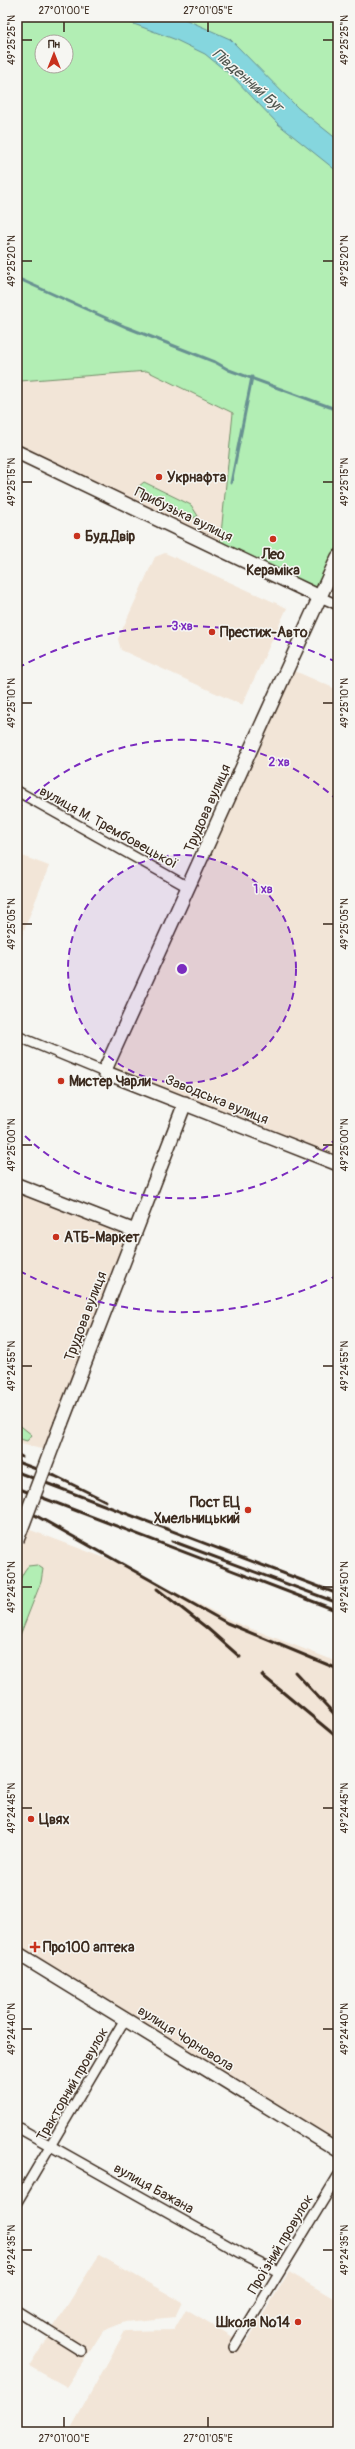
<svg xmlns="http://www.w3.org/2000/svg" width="355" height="2449" viewBox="0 0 355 2449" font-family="Pangolin,sans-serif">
  <rect width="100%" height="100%" fill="#f6f6f2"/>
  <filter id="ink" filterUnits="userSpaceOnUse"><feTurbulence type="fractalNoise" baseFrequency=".025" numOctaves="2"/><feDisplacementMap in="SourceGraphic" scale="8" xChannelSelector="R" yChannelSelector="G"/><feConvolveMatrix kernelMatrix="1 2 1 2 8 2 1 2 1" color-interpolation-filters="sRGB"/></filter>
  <g filter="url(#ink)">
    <g fill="#f2e5d7">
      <path d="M147 371 234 413 220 544 17 447V387L20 381Z"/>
      <path d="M165 553 287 608 242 705 121 650 118 639 155 557Z"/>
      <path d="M288 668 338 690V1164L104 1072Z"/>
      <path d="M17 854 49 866 17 948Z"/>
      <path d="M17 1189 130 1234 45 1450 17 1443Z"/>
      <path d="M25 1528 121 1564 234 1622 338 1662V2145L17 1948V1548Z"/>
      <path d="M99 2255 182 2302 175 2317 125 2322 103 2331 67 2387 29 2366Z"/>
      <path d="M289 2272 338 2301V2432H69L125 2331 174 2330 186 2309 245 2344Z"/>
    </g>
    <g fill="#b2eeb4" stroke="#768c69" fill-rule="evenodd">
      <path d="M17 17H338V546L318 591 220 544 233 413 147 371 20 381 17 387ZM42 42H66V66H42Z"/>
      <path d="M144 482 191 505 198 516 193 518 139 491 138 487Z"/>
      <path d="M17 1423 32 1435 27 1441 17 1438Z"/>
      <path d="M37 1565 43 1569 41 1582 17 1643C17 1618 11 1586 28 1566Z"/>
    </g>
    <path fill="#85d6de" stroke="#679191" d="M115 17H180L230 39 298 108 338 140V172L278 124 233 77 205 54 174 39Z"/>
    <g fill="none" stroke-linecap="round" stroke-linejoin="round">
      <g stroke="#679191" stroke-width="3">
        <path d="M17 278 126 327 215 362 229 370 338 410"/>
        <path d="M231 483 252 377"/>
      </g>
      <defs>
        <g id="street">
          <path d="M320 597 338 605"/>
          <path d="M17 791 188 887"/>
          <path d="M17 1036 104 1072"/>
          <path d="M17 2127 241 2253 279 2272"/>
          <path d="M17 2202 125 2019"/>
          <path d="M17 2311 81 2351"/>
          <path d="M234 2347 338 2176"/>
        </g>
        <g id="secondary">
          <path d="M17 452 320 597"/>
          <path d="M338 557 104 1072 338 1164"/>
          <path d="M17 1185 135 1231"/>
          <path d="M61 1424 185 1103"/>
          <path d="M17 1953 338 2150"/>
        </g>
      </defs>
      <use href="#street" stroke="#3b2a1e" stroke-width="12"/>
      <use href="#secondary" stroke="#3b2a1e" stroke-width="16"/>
      <use href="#street" stroke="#f6f6f2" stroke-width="9"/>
      <use href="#secondary" stroke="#f6f6f2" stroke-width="13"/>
      <g stroke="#3b2a1e" stroke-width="3">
        <path d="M17 1454 22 1457"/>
        <path d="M17 1462 55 1476 106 1501"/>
        <path d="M17 1472 338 1594"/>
        <path d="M17 1488 338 1611"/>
        <path d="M17 1505 227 1623 338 1669"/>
        <path d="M172 1541 338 1603"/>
        <path d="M157 1589 207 1628 240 1657"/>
        <path d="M295 1672 338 1718"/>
        <path d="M262 1675 338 1738"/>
      </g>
      <defs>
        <path id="secondary-bridge" d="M17 1540 61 1424"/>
      </defs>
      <use href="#secondary-bridge" stroke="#3b2a1e" stroke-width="16" stroke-linecap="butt"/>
      <use href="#secondary-bridge" stroke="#f6f6f2" stroke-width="13"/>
    </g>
  </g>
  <path fill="none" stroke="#3b2a1e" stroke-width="1.5" d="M64 22V32M208 22V32M22 40H32M323 40H333M22 261H32M323 261H333M22 482H32M323 482H333M22 703H32M323 703H333M22 924H32M323 924H333M22 1145H32M323 1145H333M22 1366H32M323 1366H333M22 1587H32M323 1587H333M22 1808H32M323 1808H333M22 2029H32M323 2029H333M22 2250H32M323 2250H333M64 2417V2427M208 2417V2427"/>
  <circle cx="182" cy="969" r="114" fill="#7b2cbf" fill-opacity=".12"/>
  <g fill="none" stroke="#7b2cbf" stroke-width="2" stroke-dasharray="7 5">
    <circle cx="182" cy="969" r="114"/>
    <path d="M337 1138A229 229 0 0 1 17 1128M17 810A229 229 0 0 1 337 800"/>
    <path d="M338 1275A343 343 0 0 1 18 1270M18 668A343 343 0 0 1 338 663"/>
  </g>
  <g fill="#c8321e" stroke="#f6f6f2" stroke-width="1.5">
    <circle cx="159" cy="477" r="4"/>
    <circle cx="77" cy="536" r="4"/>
    <circle cx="273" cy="539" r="4"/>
    <circle cx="212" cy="632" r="4"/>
    <circle cx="61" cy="1081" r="4"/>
    <circle cx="56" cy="1237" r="4"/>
    <circle cx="248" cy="1510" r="4"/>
    <circle cx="31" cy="1819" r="4"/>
    <path d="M33 1941h4v4h4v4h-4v4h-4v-4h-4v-4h4z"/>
    <circle cx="298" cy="2322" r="4"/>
  </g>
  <g text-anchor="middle" stroke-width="3" stroke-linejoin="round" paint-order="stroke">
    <g font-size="14" font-weight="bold" fill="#3b2a1e" stroke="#f6f6f2" text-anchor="start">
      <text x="167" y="482">Укрнафта</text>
      <text x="85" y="541">Буд.Двір</text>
      <text x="273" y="559" text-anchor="middle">Лео<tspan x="273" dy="16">Кераміка</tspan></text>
      <text x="220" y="637">Престиж-Авто</text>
      <text x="69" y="1086">Мистер Чарли</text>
      <text x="64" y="1242">АТБ-Маркет</text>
      <text x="240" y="1507" text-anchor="end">Пост ЕЦ<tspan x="240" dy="16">Хмельницький</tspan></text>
      <text x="39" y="1824">Цвях</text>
      <text x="43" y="1952">Про100 аптека</text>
      <text x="290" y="2327" text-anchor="end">Школа №14</text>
    </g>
    <g font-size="14" fill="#3b2a1e" stroke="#f6f6f2">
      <text transform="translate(184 514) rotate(26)" y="5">Прибузька вулиця</text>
      <text transform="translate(207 808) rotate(-66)" y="5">Трудова вулиця</text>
      <text transform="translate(109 827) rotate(29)" y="5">вулиця М. Трембовецької</text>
      <text transform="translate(217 1099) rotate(22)" y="5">Заводська вулиця</text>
      <text transform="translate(85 1316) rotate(-69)" y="5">Трудова вулиця</text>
      <text transform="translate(186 2038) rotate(32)" y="5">вулиця Чорновола</text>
      <text transform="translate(72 2084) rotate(-60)" y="5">Тракторний провулок</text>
      <text transform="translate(154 2188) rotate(29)" y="5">вулиця Бажана</text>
      <text transform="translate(280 2244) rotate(-59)" y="5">Проїзний провулок</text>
    </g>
    <g font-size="15" font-style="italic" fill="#4e554e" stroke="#f6f6f2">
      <text transform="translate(248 80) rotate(41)" y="5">Південний Буг</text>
    </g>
  </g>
  <circle cx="182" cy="969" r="6" fill="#7b2cbf" stroke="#f6f6f2" stroke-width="2"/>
  <g font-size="12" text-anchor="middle" font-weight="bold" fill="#7b2cbf" stroke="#f6f6f2" stroke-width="3" stroke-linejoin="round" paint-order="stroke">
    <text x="182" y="630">3 хв</text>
    <text x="279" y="766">2 хв</text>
    <text x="263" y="893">1 хв</text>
  </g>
  <rect width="355" height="2449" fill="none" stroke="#f6f6f2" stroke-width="44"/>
  <g transform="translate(54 54)"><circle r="19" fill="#f6f6f2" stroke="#aba49d"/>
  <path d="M0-3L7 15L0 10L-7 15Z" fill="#c8321e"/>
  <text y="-6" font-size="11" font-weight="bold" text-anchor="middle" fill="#3b2a1e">Пн</text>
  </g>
  <rect x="22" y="22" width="311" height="2405" fill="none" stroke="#3b2a1e" stroke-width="1.5"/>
  <g font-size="10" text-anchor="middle" fill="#3b2a1e">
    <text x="64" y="14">27°01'00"E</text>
    <text x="208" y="14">27°01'05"E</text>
    <text transform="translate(11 40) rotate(-90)" y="4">49°25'25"N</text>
    <text transform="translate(344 40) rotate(-90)" y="4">49°25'25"N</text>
    <text transform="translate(11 261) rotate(-90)" y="4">49°25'20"N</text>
    <text transform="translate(344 261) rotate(-90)" y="4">49°25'20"N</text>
    <text transform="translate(11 482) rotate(-90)" y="4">49°25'15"N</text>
    <text transform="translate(344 482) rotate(-90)" y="4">49°25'15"N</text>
    <text transform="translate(11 703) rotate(-90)" y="4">49°25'10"N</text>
    <text transform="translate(344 703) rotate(-90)" y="4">49°25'10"N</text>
    <text transform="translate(11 924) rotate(-90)" y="4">49°25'05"N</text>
    <text transform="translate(344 924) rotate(-90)" y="4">49°25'05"N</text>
    <text transform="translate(11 1145) rotate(-90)" y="4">49°25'00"N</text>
    <text transform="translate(344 1145) rotate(-90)" y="4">49°25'00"N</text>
    <text transform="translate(11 1366) rotate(-90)" y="4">49°24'55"N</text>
    <text transform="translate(344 1366) rotate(-90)" y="4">49°24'55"N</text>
    <text transform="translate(11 1587) rotate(-90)" y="4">49°24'50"N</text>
    <text transform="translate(344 1587) rotate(-90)" y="4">49°24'50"N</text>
    <text transform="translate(11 1808) rotate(-90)" y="4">49°24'45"N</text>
    <text transform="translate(344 1808) rotate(-90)" y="4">49°24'45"N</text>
    <text transform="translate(11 2029) rotate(-90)" y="4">49°24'40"N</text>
    <text transform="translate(344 2029) rotate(-90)" y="4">49°24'40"N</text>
    <text transform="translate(11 2250) rotate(-90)" y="4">49°24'35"N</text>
    <text transform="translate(344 2250) rotate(-90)" y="4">49°24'35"N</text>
    <text x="64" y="2442">27°01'00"E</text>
    <text x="208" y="2442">27°01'05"E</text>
  </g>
</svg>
